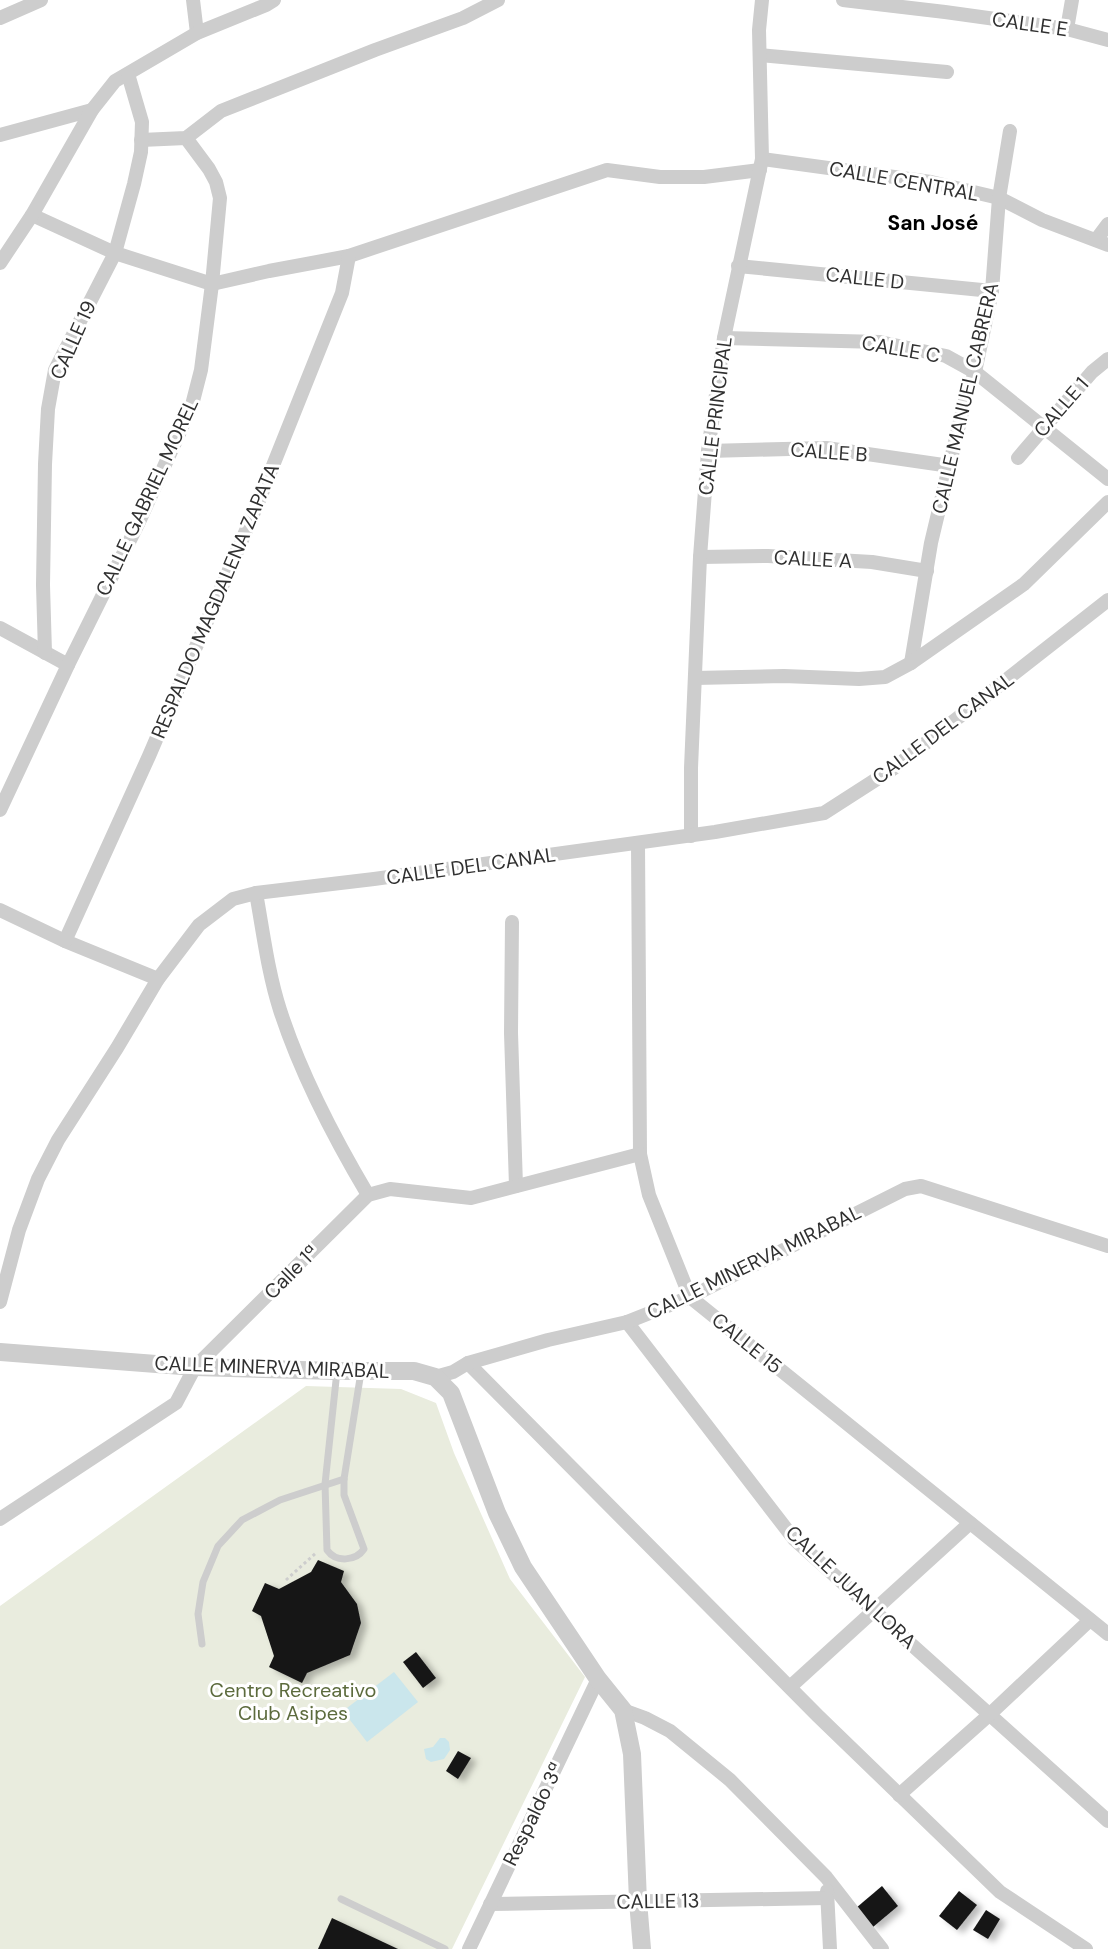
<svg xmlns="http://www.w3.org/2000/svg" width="1108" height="1949" viewBox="0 0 1108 1949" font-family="'DM Sans',sans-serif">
  <defs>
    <filter id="shadow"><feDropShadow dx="6" dy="3.5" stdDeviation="3" flood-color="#0004"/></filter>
  </defs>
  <rect width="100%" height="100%" fill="#fff"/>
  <path fill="#e9ecde" d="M306 1386 401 1389 436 1403 454 1453 510 1579 585 1677 452 1949H0V1606Z"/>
  <g fill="#cae6ec">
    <path d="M394 1672 418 1702 367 1742 343 1711Z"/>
    <path d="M440 1738H445L449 1742 450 1750 444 1759 431 1762 426 1759 424 1749 433 1747Z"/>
  </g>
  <g fill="#171717" filter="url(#shadow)">
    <path d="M318 1560 344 1571 341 1582 357 1604 361 1623 350 1655 307 1673 302 1683 269 1667 274 1656 261 1616 252 1611 265 1583 279 1589 311 1572Z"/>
    <path d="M416 1652 436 1678 423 1688 403 1662Z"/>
    <path d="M458 1751 471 1758 458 1779 446 1771Z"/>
    <path d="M882 1886 898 1906 873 1927 856 1908Z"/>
    <path d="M959 1891 977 1905 957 1930 939 1916Z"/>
    <path d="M986 1910 1000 1919 988 1939 973 1930Z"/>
    <path d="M332 1918 398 1949H318Z"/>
  </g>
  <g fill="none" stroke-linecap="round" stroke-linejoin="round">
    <path stroke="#cdcdcd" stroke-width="3" stroke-dasharray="3 3" stroke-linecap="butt" d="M286 1580 316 1553"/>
    <g stroke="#cdcdcd" stroke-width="7">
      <path d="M337 1371 325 1484 327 1550C336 1563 356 1561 364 1549L344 1495V1479L361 1372"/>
      <path d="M202 1644 198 1614 203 1582 218 1546 242 1520 280 1500 344 1479"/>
      <path d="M341 1899 445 1949"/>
    </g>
    <g stroke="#cdcdcd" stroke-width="14">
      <path d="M193 0 197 33"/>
      <path d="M843 0 945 12 1067 29 1108 40"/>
      <path d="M0 18 41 0"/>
      <path d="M1067 29 1072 0"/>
      <path d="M760 55 947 72"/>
      <path d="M0 135 92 110"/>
      <path d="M141 140 186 138 221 111 375 50 463 18 498 0"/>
      <path d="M762 159 931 182 999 198 1042 220 1108 245"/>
      <path d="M32 215 115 253 212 284 269 271 349 256 607 170 660 177H704L760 170"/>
      <path d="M1096 240 1108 224"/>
      <path d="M0 263 32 215 92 110 115 81 197 33 266 5 274 0"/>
      <path d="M738 266 992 291"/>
      <path d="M724 338 880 342 946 356 975 372 1108 479"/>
      <path d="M708 451 826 448 950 466"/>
      <path d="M1018 458 1092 372 1108 359"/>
      <path d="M700 557 768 556 872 562 927 571"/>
      <path d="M0 628 68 665"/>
      <path d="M45 653 43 585 45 464 48 409 55 370 115 253 134 184 141 152 142 122 128 74"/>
      <path d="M911 663 931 543 965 400 975 372 992 291 999 198 1010 131"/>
      <path d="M695 678 784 676 859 679 885 677 911 663 1024 584 1108 502"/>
      <path d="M0 810 68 665 138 524 192 405 201 370 212 284 220 198 216 182 209 169 186 138"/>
      <path d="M691 836V768L700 557 708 451 724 338 762 159 759 30 762 0"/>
      <path d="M638 843 640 1154 649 1195 690 1297 1108 1634"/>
      <path d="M256 893C263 931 268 973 280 1010 301 1075 333 1136 368 1195"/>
      <path d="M0 910 65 941 158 979"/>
      <path d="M512 922 511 1033 516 1186"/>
      <path d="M65 941 149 756 260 498 342 293 349 256"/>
      <path d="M0 1302 19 1230 38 1179 58 1140 117 1048 158 979 199 925 233 899 256 893 374 879 715 832 824 813 894 768 1108 600"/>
      <path d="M627 1322 794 1539 1108 1821"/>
      <path d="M468 1363 818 1716 1000 1892 1086 1949"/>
      <path d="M435 1377 453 1372 468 1363 548 1340 627 1322 690 1297 905 1189 921 1186 1108 1246"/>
      <path d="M0 1519 176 1403 195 1367 368 1195 390 1189 471 1198 640 1154"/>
      <path d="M790 1687 970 1523"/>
      <path d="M623 1710 645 1718 670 1731 730 1780 826 1877 882 1949"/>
      <path d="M899 1795 989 1715 1090 1620"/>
      <path d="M827 1891 830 1949"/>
      <path d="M490 1904 827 1898"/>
      <path d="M469 1949 598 1679"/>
    </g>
    <path stroke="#cdcdcd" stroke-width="18" d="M0 1352 195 1367 337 1371H414L435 1377 451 1393 497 1513 523 1567 598 1679 623 1710 632 1754 638 1901 642 1949"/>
  </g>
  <g text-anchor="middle" stroke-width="6" stroke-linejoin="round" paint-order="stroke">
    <g font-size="20" fill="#303030" stroke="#fff">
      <text transform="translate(1030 24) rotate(8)" y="7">CALLE E</text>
      <text transform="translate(904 181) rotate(10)" y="7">CALLE CENTRAL</text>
      <text transform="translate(865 278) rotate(6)" y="7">CALLE D</text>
      <text transform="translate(73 340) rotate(-66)" y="7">CALLE 19</text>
      <text transform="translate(901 349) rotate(10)" y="7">CALLE C</text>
      <text transform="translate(965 398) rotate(-77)" y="7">CALLE MANUEL CABRERA</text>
      <text transform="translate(1061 407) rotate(-49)" y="7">CALLE 1</text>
      <text transform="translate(715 416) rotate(-83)" y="7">CALLE PRINCIPAL</text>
      <text transform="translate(829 452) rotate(4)" y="7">CALLE B</text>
      <text transform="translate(147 497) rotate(-65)" y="7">CALLE GABRIEL MOREL</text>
      <text transform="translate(813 559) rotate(3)" y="7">CALLE A</text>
      <text transform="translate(215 601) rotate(-67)" y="7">RESPALDO MAGDALENA ZAPATA</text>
      <text transform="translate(943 728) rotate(-37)" y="7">CALLE DEL CANAL</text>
      <text transform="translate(471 866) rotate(-8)" y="7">CALLE DEL CANAL</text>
      <text transform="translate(754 1262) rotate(-26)" y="7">CALLE MINERVA MIRABAL</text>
      <text transform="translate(291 1272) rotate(-45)" y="7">Calle 1ª</text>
      <text transform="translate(747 1343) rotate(39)" y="7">CALLE 15</text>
      <text transform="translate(272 1367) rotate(2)" y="7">CALLE MINERVA MIRABAL</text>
      <text transform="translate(851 1587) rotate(43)" y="7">CALLE JUAN LORA</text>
      <text transform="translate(533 1814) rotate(-64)" y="7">Respaldo 3ª</text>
      <text transform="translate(658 1901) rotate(-1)" y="7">CALLE 13</text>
    </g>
    <g font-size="20" fill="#5c6b3d" stroke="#fff">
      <text x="293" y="1697">Centro Recreativo<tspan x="293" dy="23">Club Asipes</tspan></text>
    </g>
    <g font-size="21" font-weight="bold" fill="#000" stroke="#fff">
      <text x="933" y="230">San José</text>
    </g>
  </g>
</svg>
